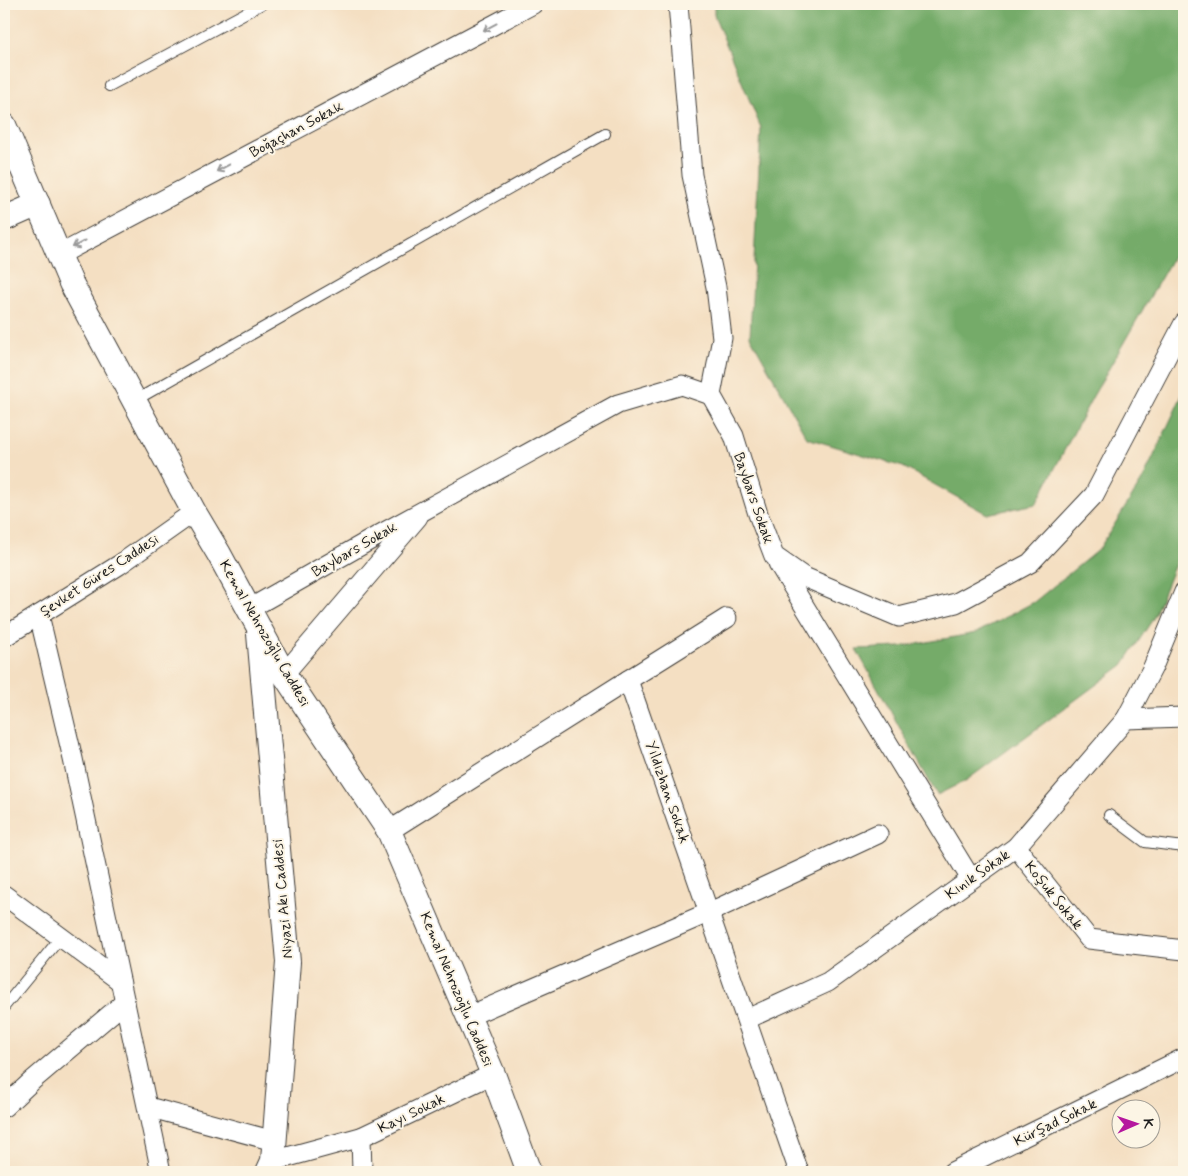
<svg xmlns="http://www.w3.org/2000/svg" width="1188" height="1176" viewBox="0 0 1188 1176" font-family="Mynerve,sans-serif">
  <rect width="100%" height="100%" fill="#fcf5e5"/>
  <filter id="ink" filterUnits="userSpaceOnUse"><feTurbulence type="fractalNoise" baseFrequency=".02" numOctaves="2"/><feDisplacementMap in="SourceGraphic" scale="10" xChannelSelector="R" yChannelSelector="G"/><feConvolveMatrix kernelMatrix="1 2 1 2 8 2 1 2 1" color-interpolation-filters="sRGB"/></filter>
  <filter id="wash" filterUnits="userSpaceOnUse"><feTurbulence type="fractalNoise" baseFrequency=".0096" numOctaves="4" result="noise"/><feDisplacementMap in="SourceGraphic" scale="20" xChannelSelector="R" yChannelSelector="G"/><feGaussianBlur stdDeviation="1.12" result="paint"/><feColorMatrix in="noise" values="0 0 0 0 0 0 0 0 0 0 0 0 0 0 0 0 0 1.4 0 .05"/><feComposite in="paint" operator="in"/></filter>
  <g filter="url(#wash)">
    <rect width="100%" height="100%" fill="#f4dfc2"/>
    <g fill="#74ab69" stroke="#486442">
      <path d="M714 4H1184V238L1092 398 1036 504 987 514 903 467 807 438 750 336 761 128 714 15Z"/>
      <path d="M1184 391V542L1153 619 1123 665 967 780 937 795 856 649 900 647 976 633 1034 602 1099 549 1143 479Z"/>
    </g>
  </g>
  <g filter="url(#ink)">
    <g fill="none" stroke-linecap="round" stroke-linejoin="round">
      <defs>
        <g id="service">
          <path d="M109 86 262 4"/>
          <path d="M134 401 605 134"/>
          <path d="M1109 815 1145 842 1184 847"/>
          <path d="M4 1007 61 937"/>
        </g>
        <g id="minor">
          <path d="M678 4 692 175 716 287 722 338 711 395"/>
          <path d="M59 255 533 4"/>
          <path d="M778 563 971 879"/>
          <path d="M249 609 379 535 618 404 682 385 711 395 734 436 758 514 774 556 804 577 899 617 956 603 1030 563 1094 495 1184 323"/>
          <path d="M39 615 73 759 161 1172"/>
          <path d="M4 637 119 565 194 512"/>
          <path d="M284 674 418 517"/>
          <path d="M628 680 727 618"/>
          <path d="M1126 719 1153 667 1184 592"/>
          <path d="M389 831 628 680 799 1172"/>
          <path d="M1016 847 1089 939 1184 950"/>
          <path d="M4 895 120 981"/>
          <path d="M469 1016 710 912 878 834"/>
          <path d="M747 1019 828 982 1016 847 1126 719 1184 717"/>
          <path d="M4 1107 33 1080 125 1002"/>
          <path d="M148 1107 274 1141"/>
          <path d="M273 1161 361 1137"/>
          <path d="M362 1172 361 1137 493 1074"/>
          <path d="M952 1172 1184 1058"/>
        </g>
        <g id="tertiary">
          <path d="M4 125 71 283 194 512 219 554 284 674 389 831 493 1074 529 1172"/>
          <path d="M4 219 38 204"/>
          <path d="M259 634 288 962 273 1161 268 1172"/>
        </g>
      </defs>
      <use href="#service" stroke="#3c3935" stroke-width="12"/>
      <use href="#minor" stroke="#3c3935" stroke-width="21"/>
      <use href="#tertiary" stroke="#3c3935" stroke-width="26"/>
      <use href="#service" stroke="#fff" stroke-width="10"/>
      <use href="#minor" stroke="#fff" stroke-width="19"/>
      <use href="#tertiary" stroke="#fff" stroke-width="24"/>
    </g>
    <defs><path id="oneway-shaft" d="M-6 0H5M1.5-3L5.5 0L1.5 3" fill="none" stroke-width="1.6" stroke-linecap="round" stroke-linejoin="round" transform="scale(1.25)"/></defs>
    <g stroke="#999">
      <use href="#oneway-shaft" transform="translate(490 27) rotate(152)"/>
      <use href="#oneway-shaft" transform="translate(223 168) rotate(152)"/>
      <use href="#oneway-shaft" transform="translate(79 244) rotate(152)"/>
    </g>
  </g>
  <g text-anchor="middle" stroke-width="4" stroke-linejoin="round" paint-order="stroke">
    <g font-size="15" fill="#1c1c1c" stroke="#fcf5e5">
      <text transform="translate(296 129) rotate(-28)" y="5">Boğaçhan Sokak</text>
      <text transform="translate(754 498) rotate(71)" y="5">Baybars Sokak</text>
      <text transform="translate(354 549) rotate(-30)" y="5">Baybars Sokak</text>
      <text transform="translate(99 575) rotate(-33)" y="5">Şevket Güres Caddesi</text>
      <text transform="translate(265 633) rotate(60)" y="5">Kemal Nehrozoğlu Caddesi</text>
      <text transform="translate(668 792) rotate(71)" y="5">Yıldızhan Sokak</text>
      <text transform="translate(977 874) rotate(-35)" y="5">Kınık Sokak</text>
      <text transform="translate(1054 895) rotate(51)" y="5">Koşuk Sokak</text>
      <text transform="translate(282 899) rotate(-95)" y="5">Niyazi Akı Caddesi</text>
      <text transform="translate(457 989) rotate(67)" y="5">Kemal Nehrozoğlu Caddesi</text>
      <text transform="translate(411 1113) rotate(-26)" y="5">Kayı Sokak</text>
      <text transform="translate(1055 1122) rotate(-26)" y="5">Kürşad Sokak</text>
    </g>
  </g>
  <rect width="1188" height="1176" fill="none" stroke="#fcf5e5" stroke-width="20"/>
  <g transform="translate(1136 1124) rotate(88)"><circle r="24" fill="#fcf5e5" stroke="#a29e95"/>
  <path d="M0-4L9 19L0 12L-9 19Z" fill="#b5179e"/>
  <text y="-8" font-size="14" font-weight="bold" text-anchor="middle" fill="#1c1c1c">K</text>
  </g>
</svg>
